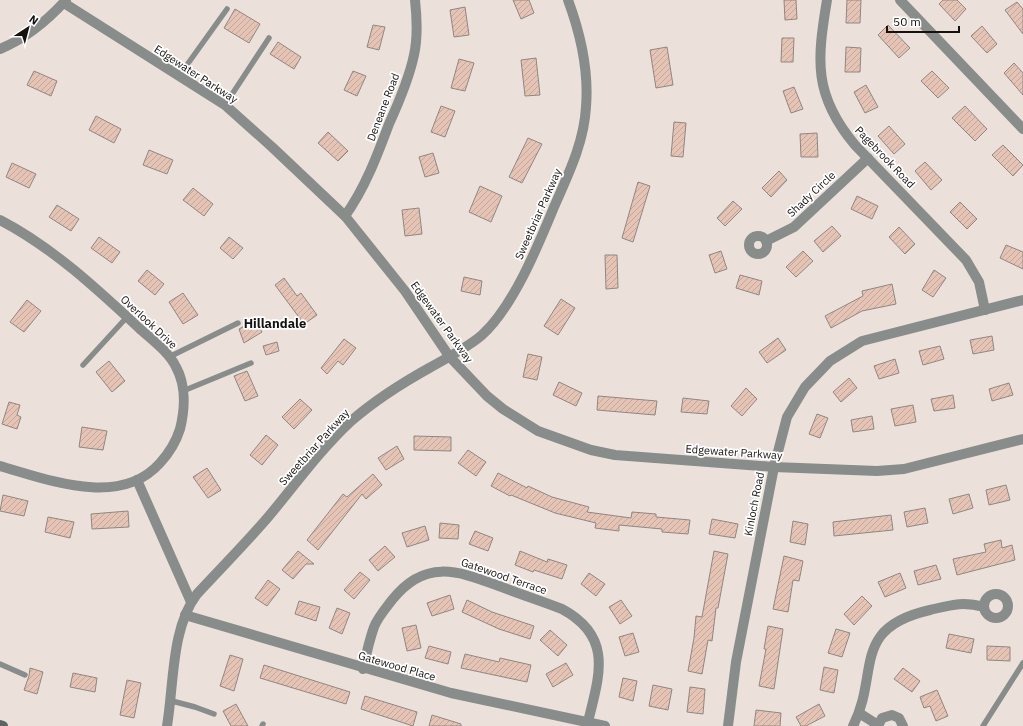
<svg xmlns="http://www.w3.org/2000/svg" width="1023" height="726" viewBox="0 0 1023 726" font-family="'IBM Plex Sans',sans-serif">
  <defs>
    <pattern id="building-hatch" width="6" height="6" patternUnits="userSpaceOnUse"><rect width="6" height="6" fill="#e5c4b6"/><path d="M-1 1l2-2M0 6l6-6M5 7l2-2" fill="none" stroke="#c4a79b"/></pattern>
  </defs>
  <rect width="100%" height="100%" fill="#ebe1da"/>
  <g fill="url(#building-hatch)" stroke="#918682">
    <path d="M513 0H529L534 13 521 19Z"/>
    <path d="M784 0H796L797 19 785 20Z"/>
    <path d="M847 0H861L860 23H846Z"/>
    <path d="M943 0H957L966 9 955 21 939 4Z"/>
    <path d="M1017 2 1023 9V34L1005 10Z"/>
    <path d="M465 7 469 35 454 37 450 10Z"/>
    <path d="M235 9 260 24 249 43 224 28Z"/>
    <path d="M373 25 385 27 379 50 367 47Z"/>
    <path d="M888 25 910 48 899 58 878 35Z"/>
    <path d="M982 26 997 44 987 53 971 36Z"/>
    <path d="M782 38H794L793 62H781Z"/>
    <path d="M278 42 301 57 294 69 270 54Z"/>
    <path d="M667 47 673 85 656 88 650 50Z"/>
    <path d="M846 47 861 48 860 72H845Z"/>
    <path d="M536 58 540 95 525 96 521 60Z"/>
    <path d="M459 59 474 63 465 91 451 88Z"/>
    <path d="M1014 63 1023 73V95L1004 73Z"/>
    <path d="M34 71 57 81 51 96 27 85Z"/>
    <path d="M353 71 366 76 357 96 344 90Z"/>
    <path d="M932 71 949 88 938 98 921 81Z"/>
    <path d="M866 85 878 107 865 113 854 92Z"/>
    <path d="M794 87 803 109 791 113 783 91Z"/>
    <path d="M441 106 455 111 445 137 431 132Z"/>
    <path d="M965 106 987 129 975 141 952 118Z"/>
    <path d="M96 116 121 129 114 143 89 130Z"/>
    <path d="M674 122 686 123 683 157 671 156Z"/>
    <path d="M889 126 905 144 894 154 878 136Z"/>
    <path d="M328 132 348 151 338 161 318 143Z"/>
    <path d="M817 133 818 157H801L800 134Z"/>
    <path d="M528 138 542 144 522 183 509 177Z"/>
    <path d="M1003 145 1023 165 1013 176 992 155Z"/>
    <path d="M149 150 173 160 167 174 143 165Z"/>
    <path d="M433 153 439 173 425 177 419 157Z"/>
    <path d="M925 162 942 180 931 190 915 171Z"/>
    <path d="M12 163 36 174 29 188 6 177Z"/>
    <path d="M779 171 787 180 771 197 762 188Z"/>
    <path d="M638 182 650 186 633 242 622 238Z"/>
    <path d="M480 186 502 196 491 222 469 212Z"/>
    <path d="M193 188 213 204 204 216 183 200Z"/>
    <path d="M857 196 878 206 872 219 851 209Z"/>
    <path d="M733 201 742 209 725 226 717 218Z"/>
    <path d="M960 202 977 219 967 229 950 212Z"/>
    <path d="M57 205 79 219 71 231 49 217Z"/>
    <path d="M419 208 422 234 405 236 402 210Z"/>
    <path d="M832 226 841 236 823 252 814 241Z"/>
    <path d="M899 227 915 244 905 254 889 237Z"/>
    <path d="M99 237 120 252 112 263 91 248Z"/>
    <path d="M229 237 243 248 233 259 220 248Z"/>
    <path d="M1006 245 1023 252V269L1000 258Z"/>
    <path d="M721 251 727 269 715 273 709 255Z"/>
    <path d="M803 251 813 261 796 277 786 267Z"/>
    <path d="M605 255H617L618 288 606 289Z"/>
    <path d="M147 270 164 284 155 295 138 281Z"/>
    <path d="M934 270 946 278 933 297 922 290Z"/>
    <path d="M740 275 762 281 759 295 736 288Z"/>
    <path d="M464 277 482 281 480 295 461 291Z"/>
    <path d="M284 278 297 296 301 293 317 315 304 324 275 285Z"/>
    <path d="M892 284 896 304 862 311 831 328 825 316 863 296 862 291Z"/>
    <path d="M183 293 198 315 183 324 169 302Z"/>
    <path d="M561 299 575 308 558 335 544 326Z"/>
    <path d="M27 300 41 311 24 332 10 322Z"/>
    <path d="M255 320 262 332 244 343 239 329Z"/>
    <path d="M992 336 994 350 973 354 970 340Z"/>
    <path d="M778 338 786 350 767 363 759 352Z"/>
    <path d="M344 339 356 348 343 365 338 361 327 374 321 368Z"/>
    <path d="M277 342 279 351 266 355 263 346Z"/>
    <path d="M940 346 944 359 923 365 919 351Z"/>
    <path d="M528 354 542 357 537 380 523 377Z"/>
    <path d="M895 359 899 373 879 379 874 366Z"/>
    <path d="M109 361 125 381 112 392 96 372Z"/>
    <path d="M247 371 258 396 245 401 234 376Z"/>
    <path d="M849 378 857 388 841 402 833 392Z"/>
    <path d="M559 382 582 393 576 406 553 395Z"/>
    <path d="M1009 383 1013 395 992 401 989 389Z"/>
    <path d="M746 388 757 399 742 416 731 406Z"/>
    <path d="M953 395 955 408 934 411 931 399Z"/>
    <path d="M598 396 657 401 655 415 597 410Z"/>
    <path d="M683 398 709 401 707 414 681 412Z"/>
    <path d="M300 399 312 410 294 429 282 417Z"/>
    <path d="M9 402 20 405 17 415 21 417 17 429 2 424Z"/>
    <path d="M913 405 916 422 895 426 891 409Z"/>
    <path d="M817 414 828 418 820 438 809 434Z"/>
    <path d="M872 416 874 429 853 432 851 420Z"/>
    <path d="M82 427 107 431 103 450 79 447Z"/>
    <path d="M266 435 278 445 262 465 250 455Z"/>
    <path d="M414 436 451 437V451L414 450Z"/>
    <path d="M397 446 404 459 386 470 378 458Z"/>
    <path d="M468 450 486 462 476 476 458 463Z"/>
    <path d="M207 468 221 490 208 498 193 477Z"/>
    <path d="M498 473 527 488 528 486 552 497 589 507 587 512 631 518 632 512 656 514V517L690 520 688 534 662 532V529L619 525V531L595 528 596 523 555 513 511 495 510 496 491 486Z"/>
    <path d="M373 474 382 485 366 499 362 494 318 550 307 540 343 494 347 497Z"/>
    <path d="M1006 485 1010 500 989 505 986 490Z"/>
    <path d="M969 494 973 508 953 514 949 499Z"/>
    <path d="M3 495 28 501 24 516 0 511Z"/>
    <path d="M925 508 928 523 907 527 904 512Z"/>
    <path d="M128 511 129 527 92 529 91 514Z"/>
    <path d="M891 515 893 530 834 536 833 522Z"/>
    <path d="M48 517 74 522 70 538 45 532Z"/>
    <path d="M712 519 738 524 735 538 709 534Z"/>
    <path d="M793 521 808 524 805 545 790 542Z"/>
    <path d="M440 523 459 525 458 539 439 538Z"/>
    <path d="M425 526 429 540 407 547 402 533Z"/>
    <path d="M475 531 493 538 488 551 469 544Z"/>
    <path d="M1001 540 1002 548 1012 545 1015 560 957 575 953 559 986 552 984 544Z"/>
    <path d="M385 546 395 557 378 571 369 560Z"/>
    <path d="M298 551 314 564H306L293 579 282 570Z"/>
    <path d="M520 551 547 562 548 559 567 565 562 579 534 570 533 572 515 565Z"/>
    <path d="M714 551 728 554 718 608H716L712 641 708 640 702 674 688 671 694 638 696 616 702 617Z"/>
    <path d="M784 556 803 561 799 581 793 580 788 612 773 609Z"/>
    <path d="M936 565 941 579 918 585 914 571Z"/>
    <path d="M360 572 370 580 354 599 344 590Z"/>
    <path d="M589 573 605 584 596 596 581 584Z"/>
    <path d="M900 573 906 588 885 597 878 582Z"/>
    <path d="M268 580 280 589 267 606 255 598Z"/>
    <path d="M450 595 454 609 432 616 427 603Z"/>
    <path d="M862 596 872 606 854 625 844 614Z"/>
    <path d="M467 600 492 612 534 626 530 639 499 629 462 612Z"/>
    <path d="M621 600 632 616 620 624 609 607Z"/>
    <path d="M299 601 320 607 316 621 295 614Z"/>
    <path d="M337 608 350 613 342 634 329 628Z"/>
    <path d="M416 625 421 648 407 651 402 628Z"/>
    <path d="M768 626 783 629 774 689 759 686 766 649H764Z"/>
    <path d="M836 629 850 633 842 657 828 653Z"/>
    <path d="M550 630 567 645 558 656 540 640Z"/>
    <path d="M633 633 639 652 625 656 619 637Z"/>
    <path d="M949 634 974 639 971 653 946 648Z"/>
    <path d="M429 646 451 652 448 664 425 658Z"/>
    <path d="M987 646 1010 647V661L987 660Z"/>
    <path d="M465 654 499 662 500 658 531 665 527 682 461 668Z"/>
    <path d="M230 655 243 659 234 691 220 686Z"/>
    <path d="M566 663 573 675 553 687 546 674Z"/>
    <path d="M264 665 350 692 346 704 260 678Z"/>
    <path d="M824 667 838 670 834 693 820 690Z"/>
    <path d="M30 668 43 672 37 694 24 690 29 676Z"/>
    <path d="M903 668 920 681 912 692 894 679Z"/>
    <path d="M73 673 97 678 95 692 70 687Z"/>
    <path d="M623 678 637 681 633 701 619 697Z"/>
    <path d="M127 680 141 683 134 718 120 715Z"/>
    <path d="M653 685 672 689 668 710 649 706Z"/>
    <path d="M690 687 705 689 703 714 687 712Z"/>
    <path d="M937 690 948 716 936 721 930 706 924 708 920 697Z"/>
    <path d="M365 696 417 712 413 726 361 709Z"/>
    <path d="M236 704 248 726H231L223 711Z"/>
    <path d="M819 704 825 716 806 726H801L796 717Z"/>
    <path d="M756 710 781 713 780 726H754Z"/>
    <path d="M432 715 461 724V726H429Z"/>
  </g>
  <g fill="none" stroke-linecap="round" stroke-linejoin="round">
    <g stroke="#888d8b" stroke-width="5.5">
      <path d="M179 76 227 9"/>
      <path d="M225 105 269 38"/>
      <path d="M169 357 238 323"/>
      <path d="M83 365 127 317"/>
      <path d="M183 391 251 363"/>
      <path d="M0 664 25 675"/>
      <path d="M172 701 195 707 214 714"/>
      <path d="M262 726 263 724"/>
      <path d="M983 726 1023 663"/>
    </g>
    <g stroke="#888d8b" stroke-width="10">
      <path d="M827 0C817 60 813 95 855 145L966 260 979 282 985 310"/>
      <path d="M900 0 1023 129"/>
      <path d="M64 3 225 105 272 147 345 216 405 291 449 356 487 396 503 409 538 431 591 450 615 455 774 467 877 471 904 469 1023 439"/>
      <path d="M0 49C27 38 47 21 66 0"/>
      <path d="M345 216C365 188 377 156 389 124 399 102 409 79 414 55 418 37 417 18 415 0"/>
      <path d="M0 220C52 247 96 288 139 328 151 339 169 352 176 367 186 385 185 409 180 429 176 442 170 452 160 463 120 508 49 480 0 466"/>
      <circle cx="758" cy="245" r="9"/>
      <path d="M766 241 794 227 868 158"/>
      <path d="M137 480 191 602"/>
      <circle cx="996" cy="606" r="12"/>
      <path d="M185 615 451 693 605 726"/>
      <path d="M363 669C366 655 369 641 374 627 378 617 386 608 392 600 425 558 458 571 499 586 520 594 541 601 562 609 614 637 599 676 588 722"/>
      <path d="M859 713 878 725"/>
      <path d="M167 726C174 685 171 628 197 594 221 568 246 543 269 516 295 485 320 450 350 422 375 400 402 383 431 367 448 357 467 348 482 335 513 307 538 246 554 207 568 175 584 143 586 107 589 70 581 35 568 0"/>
      <path d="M728 726 736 662 774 467 787 417 805 387 830 361 862 341 1023 300"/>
      <path d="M853 726C880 673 850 628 930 610 951 605 962 601 984 607"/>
      <path d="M878 726 882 718 892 715 899 718 903 726"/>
    </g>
    <path stroke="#5d6461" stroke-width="10" d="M0 725 3 726"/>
  </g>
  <g text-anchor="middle" stroke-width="3.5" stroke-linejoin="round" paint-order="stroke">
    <g font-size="11" fill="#14110f" stroke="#fff">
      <text transform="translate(196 74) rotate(33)" y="4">Edgewater Parkway</text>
      <text transform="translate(383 107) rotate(-69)" y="4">Deneane Road</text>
      <text transform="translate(885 157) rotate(46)" y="4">Pagebrook Road</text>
      <text transform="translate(811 194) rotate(-43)" y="4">Shady Circle</text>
      <text transform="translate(538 214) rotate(-66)" y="4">Sweetbriar Parkway</text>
      <text transform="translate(149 322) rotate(43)" y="4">Overlook Drive</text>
      <text transform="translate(442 322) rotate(54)" y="4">Edgewater Parkway</text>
      <text transform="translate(314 447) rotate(-48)" y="4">Sweetbriar Parkway</text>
      <text transform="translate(734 452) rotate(4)" y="4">Edgewater Parkway</text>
      <text transform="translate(754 504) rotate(-79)" y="4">Kinloch Road</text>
      <text transform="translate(504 576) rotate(19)" y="4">Gatewood Terrace</text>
      <text transform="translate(397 666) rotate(16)" y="4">Gatewood Place</text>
    </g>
    <g font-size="13" font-weight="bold" fill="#14110f" stroke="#fff">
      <text x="275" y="328">Hillandale</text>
    </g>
  </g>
  <g transform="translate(28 28) rotate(36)" stroke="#ffffff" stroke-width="3" paint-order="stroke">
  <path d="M0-3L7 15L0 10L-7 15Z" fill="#14110f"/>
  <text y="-6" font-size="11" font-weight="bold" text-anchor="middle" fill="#14110f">N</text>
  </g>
  <path d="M887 26v6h72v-6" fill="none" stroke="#14110f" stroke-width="2"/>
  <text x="893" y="26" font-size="12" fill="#14110f" stroke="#ffffff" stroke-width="3" paint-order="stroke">50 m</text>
</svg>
